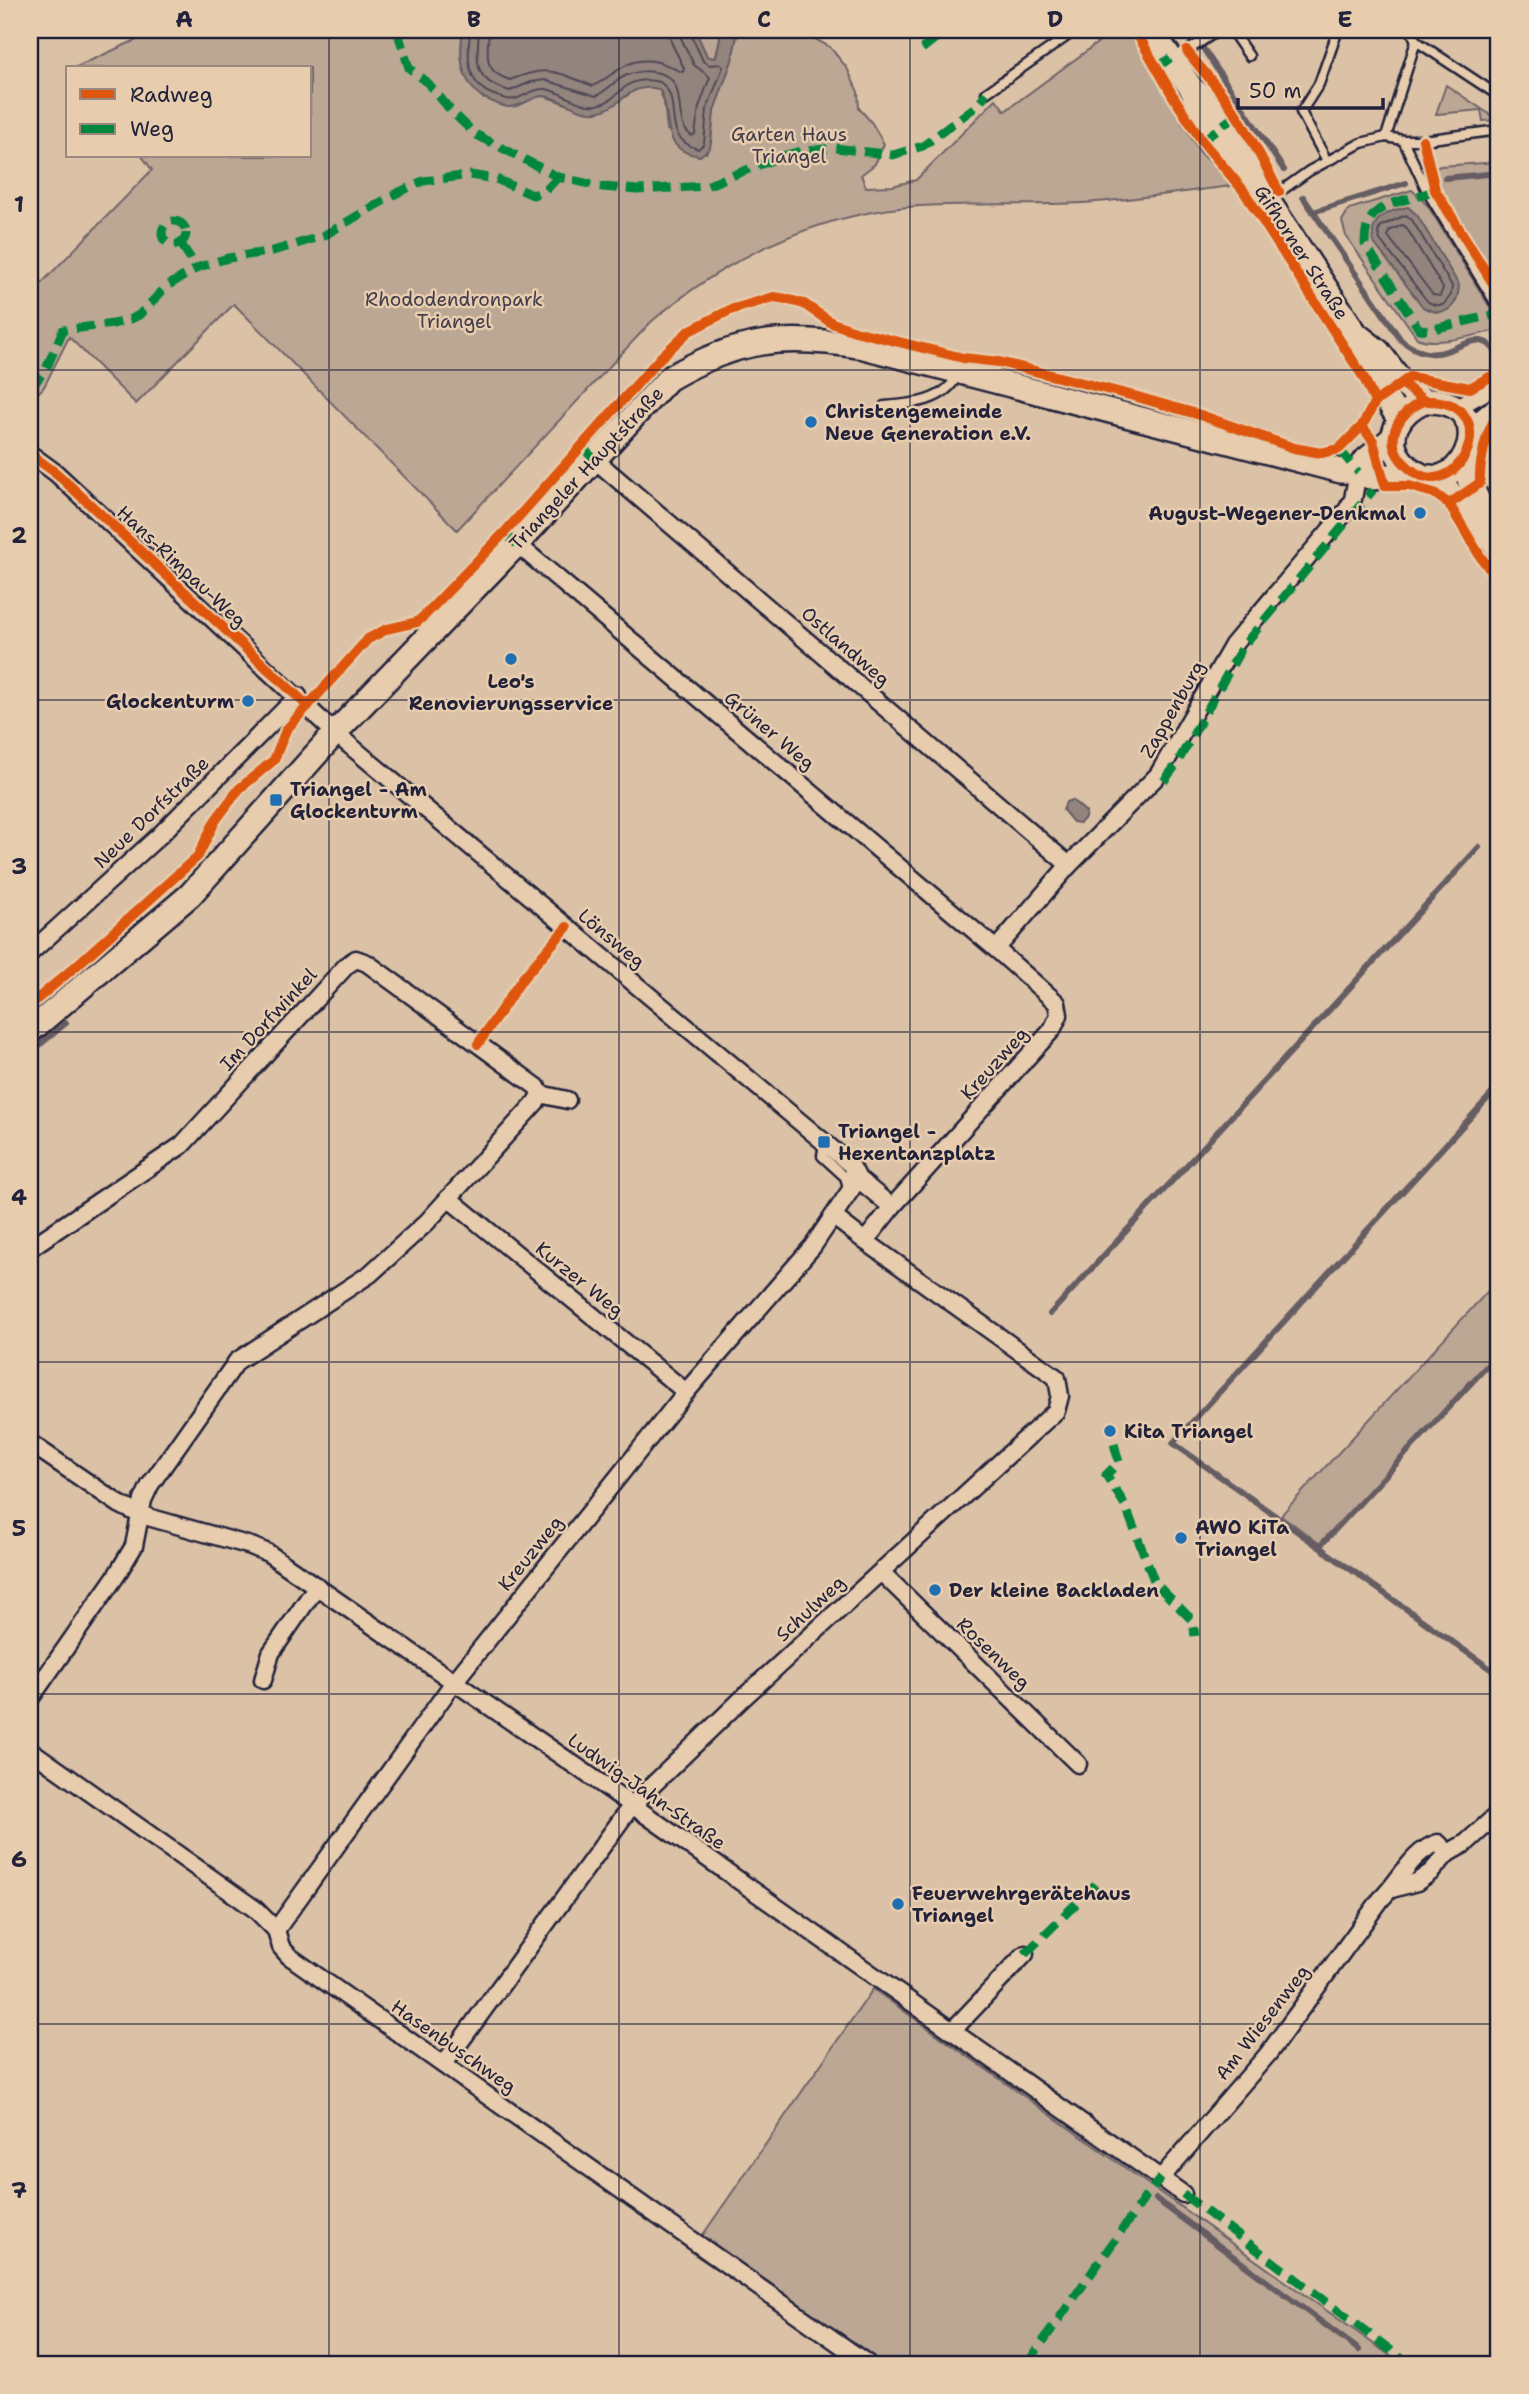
<svg xmlns="http://www.w3.org/2000/svg" width="1529" height="2394" viewBox="0 0 1529 2394" font-family="'Shantell Sans',sans-serif">
  <rect width="100%" height="100%" fill="#dbc2a7"/>
  <filter id="ink" filterUnits="userSpaceOnUse"><feTurbulence type="fractalNoise" baseFrequency=".0143" numOctaves="2"/><feDisplacementMap in="SourceGraphic" scale="14" xChannelSelector="R" yChannelSelector="G"/><feConvolveMatrix kernelMatrix="1 2 1 2 8 2 1 2 1" color-interpolation-filters="sRGB"/></filter>
  <g filter="url(#ink)">
    <g fill="#bca795" stroke="#6f6468" stroke-width="2">
      <path d="M158 30H464C458 60 461 77 484 99L544 96 585 111 599 112 631 91 644 86 659 89 664 102 667 130 706 153 711 143 714 111 732 60 738 30H791L808 35 830 47 847 68 858 92 859 108 872 123 884 144 875 164 861 175 866 187 892 186 916 180 996 99 1005 111 1115 30H1126L1172 96 1181 121 1202 155 1219 168 1231 186C1182 192 1132 200 1083 203 1025 206 966 202 908 207 812 216 723 260 651 322L457 530 234 304 136 404 69 337 44 387 30 401V295L152 170 142 156H310V68H74Z"/>
      <path d="M695 30H720V39L716 57 713 58 707 57Z"/>
      <path d="M1446 85 1498 120 1483 121 1481 110 1436 114Z"/>
      <path d="M1499 162V287L1434 177V169L1440 166Z"/>
      <path d="M1412 190 1428 206 1499 322V330C1477 334 1438 347 1417 338L1346 236 1342 221 1349 209Z"/>
      <path d="M1499 1279V1350L1320 1544 1281 1515Z"/>
      <path d="M873 1989 1392 2357 1387 2364H847L851 2358 691 2252Z"/>
    </g>
    <g fill="#94847e" stroke="#665d63" stroke-width="2">
      <path d="M463 30H695L707 56 713 58 716 57 720 39V30H738L732 60 714 111 710 148 700 156C656 150 675 115 659 89 628 82 626 104 601 111 582 117 563 99 545 96 532 95 522 108 509 107 503 107 498 104 493 102 462 91 458 59 463 30Z"/>
      <path d="M1408 207 1417 215 1459 285C1458 308 1445 319 1423 307L1374 243C1368 219 1386 211 1408 207Z"/>
      <path d="M1072 800 1086 812 1085 818 1080 823 1073 822 1063 810 1066 802Z"/>
    </g>
    <g fill="none" stroke-linecap="round" stroke-linejoin="round">
      <g stroke="#504956" stroke-width="2">
        <path d="M470 30C468 54 464 84 494 95 500 97 507 101 515 99 525 96 534 88 545 89 562 91 580 108 597 105 622 101 620 73 660 82 685 100 658 137 698 149L704 144 707 109 723 67 720 64 710 65 703 61 689 30"/>
        <path d="M479 30C477 62 472 81 510 91L531 82 545 80 596 96C607 91 615 80 627 75 639 71 647 70 659 73 691 81 670 122 692 136L695 134 699 107 710 77 694 65 681 38 680 30"/>
        <path d="M489 30C488 53 481 71 510 80 548 64 556 72 593 86 617 74 627 55 658 62 667 64 675 70 683 72L684 68 671 42 669 30"/>
        <path d="M1406 215 1412 220 1452 286 1451 295 1443 305H1435L1428 302 1380 240 1378 232 1381 226Z"/>
        <path d="M1402 225 1406 227 1443 288 1440 296 1433 295 1388 236 1389 231Z"/>
      </g>
      <g stroke="#665d63" stroke-width="6">
        <path d="M1191 30 1284 170"/>
        <path d="M1445 178 1499 173"/>
        <path d="M1303 197 1401 340C1443 374 1462 331 1487 343 1491 345 1496 352 1499 355"/>
        <path d="M1313 212 1406 183"/>
        <path d="M30 1053 66 1023"/>
        <path d="M1499 1086 1173 1443 1499 1675"/>
        <path d="M1050 1314 1479 847"/>
        <path d="M1320 1546 1499 1353"/>
        <path d="M1156 2199 1359 2350"/>
      </g>
      <defs>
        <g id="lane">
          <path d="M1231 30 1249 56"/>
          <path d="M1411 30 1416 41"/>
          <path d="M1173 57 1187 51 1219 30"/>
          <path d="M986 93 1076 30"/>
          <path d="M1386 137 1416 41 1499 96"/>
          <path d="M1403 140 1428 193 1499 309"/>
          <path d="M1327 161 1301 112 1319 84 1338 30"/>
          <path d="M1271 198 1309 171 1361 143 1386 137 1403 140H1423L1499 130"/>
          <path d="M884 406C912 404 945 402 958 374"/>
          <path d="M824 1142 822 1156 845 1177 849 1191"/>
        </g>
        <g id="street">
          <path d="M1456 408 1499 384"/>
          <path d="M1470 432 1481 418 1499 403"/>
          <path d="M30 454 56 473 335 733 824 1142 851 1165 858 1179 892 1207 865 1241 834 1217"/>
          <path d="M594 459 1069 865"/>
          <path d="M517 544 996 949 1057 1003 1059 1015 1052 1030 892 1207"/>
          <path d="M996 949 1069 865 1158 775 1233 645 1347 510 1353 499 1358 472"/>
          <path d="M30 953 159 836 298 696"/>
          <path d="M540 1094 567 1100"/>
          <path d="M448 1198 686 1392"/>
          <path d="M30 1248 182 1145 347 965 356 959 367 963 537 1087 540 1094 536 1102 427 1222 370 1274 237 1361 150 1485 143 1500 134 1546 116 1576 30 1699"/>
          <path d="M30 1443 119 1504 141 1515 251 1546 268 1553 632 1805 1183 2194"/>
          <path d="M881 1572 1078 1764"/>
          <path d="M263 1680 271 1653 317 1586"/>
          <path d="M30 1750 255 1909 276 1930 281 1947 289 1956 868 2364"/>
          <path d="M1392 1889 1417 1882 1431 1872 1448 1853 1466 1843 1499 1813"/>
          <path d="M276 1930 454 1682 686 1392 813 1246 858 1179"/>
          <path d="M952 2031 1025 1954"/>
          <path d="M444 2064 632 1805 744 1697 1056 1411 1060 1396 1057 1378 865 1241"/>
          <path d="M1161 2178 1268 2054 1381 1899C1400 1881 1412 1851 1438 1843L1448 1853"/>
        </g>
        <g id="secondary">
          <path d="M1151 30 1192 89 1211 135 1242 165"/>
          <path d="M1192 89 1219 110 1227 122 1247 169 1356 334 1378 351 1403 384 1424 401C1513 397 1455 522 1402 461 1382 437 1401 411 1424 401"/>
          <path d="M1356 334 1363 361 1399 419"/>
          <path d="M1463 461 1472 488 1487 519 1491 538 1499 550"/>
          <path d="M1358 472 1366 460 1394 437"/>
          <path d="M1431 477 1447 489 1475 530 1491 538"/>
          <path d="M30 1031 190 895 335 733 517 544 668 379C738 338 785 334 864 347L1341 471 1358 472 1372 478 1417 473"/>
        </g>
      </defs>
      <use href="#lane" stroke="#22223b" stroke-width="13"/>
      <use href="#street" stroke="#22223b" stroke-width="21"/>
      <use href="#secondary" stroke="#22223b" stroke-width="28"/>
      <use href="#lane" stroke="#e7ccae" stroke-width="8"/>
      <use href="#street" stroke="#e7ccae" stroke-width="16"/>
      <use href="#secondary" stroke="#e7ccae" stroke-width="23"/>
      <g stroke="#00873e" stroke-width="9" stroke-dasharray="18 9" stroke-linecap="butt">
        <path d="M397 30 409 68 428 83 452 112 475 134 558 177 603 187 637 190 706 186 782 156 797 152 835 148 893 155 923 146 979 104 986 93"/>
        <path d="M922 49 946 30"/>
        <path d="M1157 68 1170 58"/>
        <path d="M1202 141 1236 115"/>
        <path d="M1435 190C1404 204 1364 198 1365 244L1419 329 1429 330 1492 315 1499 310"/>
        <circle cx="174" cy="233" r="12"/>
        <path d="M181 244 197 268"/>
        <path d="M30 389 46 369 63 330 113 324 131 319 139 315 167 286 199 267 228 258 273 251 323 236 395 194 423 181 470 175 496 179 533 195 546 190 558 177"/>
        <path d="M582 447 594 459"/>
        <path d="M1339 449 1358 472"/>
        <path d="M504 533 517 544"/>
        <path d="M1164 781 1176 765 1243 646 1373 490"/>
        <path d="M1114 1444 1119 1462 1106 1475 1125 1505 1155 1583 1193 1621 1195 1636"/>
        <path d="M1025 1954 1100 1880"/>
        <path d="M1183 2194 1409 2364"/>
        <path d="M1027 2364 1146 2196 1161 2178"/>
      </g>
      <defs>
        <g id="cycleway">
          <path d="M1135 30 1173 96 1202 141 1243 190 1364 378 1375 402"/>
          <path d="M1187 51C1197 64 1208 76 1218 89 1243 120 1261 157 1279 192"/>
          <path d="M1423 140 1435 190 1499 293"/>
          <path d="M1403 384 1424 401C1513 397 1455 522 1402 461 1382 437 1401 411 1424 401"/>
          <path d="M1362 426 1373 441 1385 486H1409L1434 493 1449 504 1480 556 1499 582"/>
          <path d="M30 454 56 473 308 706"/>
          <path d="M1449 504 1480 483C1479 465 1486 427 1499 415"/>
          <path d="M30 1005 76 966 198 856 215 821 239 789 274 760 286 730 368 639 387 629 417 622 424 616 504 533 661 357 689 331 730 310 774 297 786 299 804 304 832 323 855 331 963 358 999 362 1134 396 1200 415 1294 448 1321 453 1339 449 1362 426 1375 402 1410 377 1470 388 1499 372"/>
          <path d="M478 1044 523 978 567 927"/>
        </g>
      </defs>
      <use href="#cycleway" stroke="#e7ccae" stroke-width="15"/>
      <use href="#cycleway" stroke="#de560e" stroke-width="10"/>
    </g>
  </g>
  <path fill="none" stroke="#22223b" stroke-width="2" stroke-opacity="0.55" d="M329 30V2364M619 30V2364M910 30V2364M1200 30V2364M30 370H1499M30 700H1499M30 1032H1499M30 1362H1499M30 1694H1499M30 2024H1499"/>
  <g fill="#1f6fb2" stroke="#e7ccae" stroke-width="2.5">
    <circle cx="811" cy="422" r="7"/>
    <circle cx="1420" cy="513" r="7"/>
    <circle cx="511" cy="659" r="7"/>
    <circle cx="248" cy="701" r="7"/>
    <rect x="269" y="793" width="14" height="14" rx="3.5"/>
    <rect x="817" y="1135" width="14" height="14" rx="3.5"/>
    <circle cx="1110" cy="1431" r="7"/>
    <circle cx="1181" cy="1538" r="7"/>
    <circle cx="935" cy="1590" r="7"/>
    <circle cx="898" cy="1904" r="7"/>
  </g>
  <g text-anchor="middle" stroke-width="5" stroke-linejoin="round" paint-order="stroke">
    <g font-size="19" fill="#413d4d" stroke="#e7ccae">
      <text x="789" y="141">Garten Haus<tspan x="789" dy="22">Triangel</tspan></text>
      <text x="454" y="306">Rhododendronpark<tspan x="454" dy="22">Triangel</tspan></text>
    </g>
    <g font-size="19" fill="#22223b" stroke="#e7ccae">
      <text transform="translate(1302 252) rotate(57)" y="7">Gifhorner Straße</text>
      <text transform="translate(586 468) rotate(-47)" y="7">Triangeler Hauptstraße</text>
      <text transform="translate(182 566) rotate(43)" y="7">Hans-Rimpau-Weg</text>
      <text transform="translate(846 646) rotate(41)" y="7">Ostlandweg</text>
      <text transform="translate(1172 709) rotate(-60)" y="7">Zappenburg</text>
      <text transform="translate(770 730) rotate(40)" y="7">Grüner Weg</text>
      <text transform="translate(151 812) rotate(-44)" y="7">Neue Dorfstraße</text>
      <text transform="translate(612 938) rotate(40)" y="7">Lönsweg</text>
      <text transform="translate(268 1019) rotate(-47)" y="7">Im Dorfwinkel</text>
      <text transform="translate(994 1063) rotate(-48)" y="7">Kreuzweg</text>
      <text transform="translate(580 1279) rotate(39)" y="7">Kurzer Weg</text>
      <text transform="translate(530 1553) rotate(-51)" y="7">Kreuzweg</text>
      <text transform="translate(810 1608) rotate(-43)" y="7">Schulweg</text>
      <text transform="translate(994 1653) rotate(44)" y="7">Rosenweg</text>
      <text transform="translate(647 1791) rotate(35)" y="7">Ludwig-Jahn-Straße</text>
      <text transform="translate(1262 2022) rotate(-52)" y="7">Am Wiesenweg</text>
      <text transform="translate(454 2046) rotate(35)" y="7">Hasenbuschweg</text>
    </g>
    <g font-size="19" font-weight="bold" fill="#22223b" stroke="#e7ccae" text-anchor="start">
      <text x="825" y="418">Christengemeinde<tspan x="825" dy="22">Neue Generation e.V.</tspan></text>
      <text x="1406" y="520" text-anchor="end">August-Wegener-Denkmal</text>
      <text x="511" y="688" text-anchor="middle">Leo's<tspan x="511" dy="22">Renovierungsservice</tspan></text>
      <text x="234" y="708" text-anchor="end">Glockenturm</text>
      <text x="290" y="796">Triangel - Am<tspan x="290" dy="22">Glockenturm</tspan></text>
      <text x="838" y="1138">Triangel -<tspan x="838" dy="22">Hexentanzplatz</tspan></text>
      <text x="1124" y="1438">Kita Triangel</text>
      <text x="1195" y="1534">AWO KiTa<tspan x="1195" dy="22">Triangel</tspan></text>
      <text x="949" y="1597">Der kleine Backladen</text>
      <text x="912" y="1900">Feuerwehrgerätehaus<tspan x="912" dy="22">Triangel</tspan></text>
    </g>
  </g>
  <rect width="1529" height="2394" fill="none" stroke="#e7ccae" stroke-width="77"/>
  <rect x="66" y="66" width="245" height="91" fill="#e7ccae" stroke="#988880" stroke-width="2"/>
  <rect x="80" y="89" width="35" height="10" fill="#de560e" stroke="#988880" stroke-width="2"/>
  <text x="130" y="102" font-size="21" fill="#22223b">Radweg</text>
  <rect x="80" y="124" width="35" height="10" fill="#00873e" stroke="#988880" stroke-width="2"/>
  <text x="130" y="136" font-size="21" fill="#22223b">Weg</text>
  <path d="M1238 98v10h145v-10" fill="none" stroke="#22223b" stroke-width="3.5"/>
  <text x="1249" y="98" font-size="21" fill="#22223b" stroke="#e7ccae" stroke-width="5" paint-order="stroke">50 m</text>
  <rect x="38" y="38" width="1452" height="2318" fill="none" stroke="#22223b" stroke-width="2.5"/>
  <g font-size="23" text-anchor="middle" font-weight="bold" fill="#22223b">
    <text x="184" y="27">A</text>
    <text x="474" y="27">B</text>
    <text x="764" y="27">C</text>
    <text x="1055" y="27">D</text>
    <text x="1345" y="27">E</text>
    <text x="19" y="212">1</text>
    <text x="19" y="543">2</text>
    <text x="19" y="874">3</text>
    <text x="19" y="1205">4</text>
    <text x="19" y="1536">5</text>
    <text x="19" y="1867">6</text>
    <text x="19" y="2198">7</text>
  </g>
</svg>
